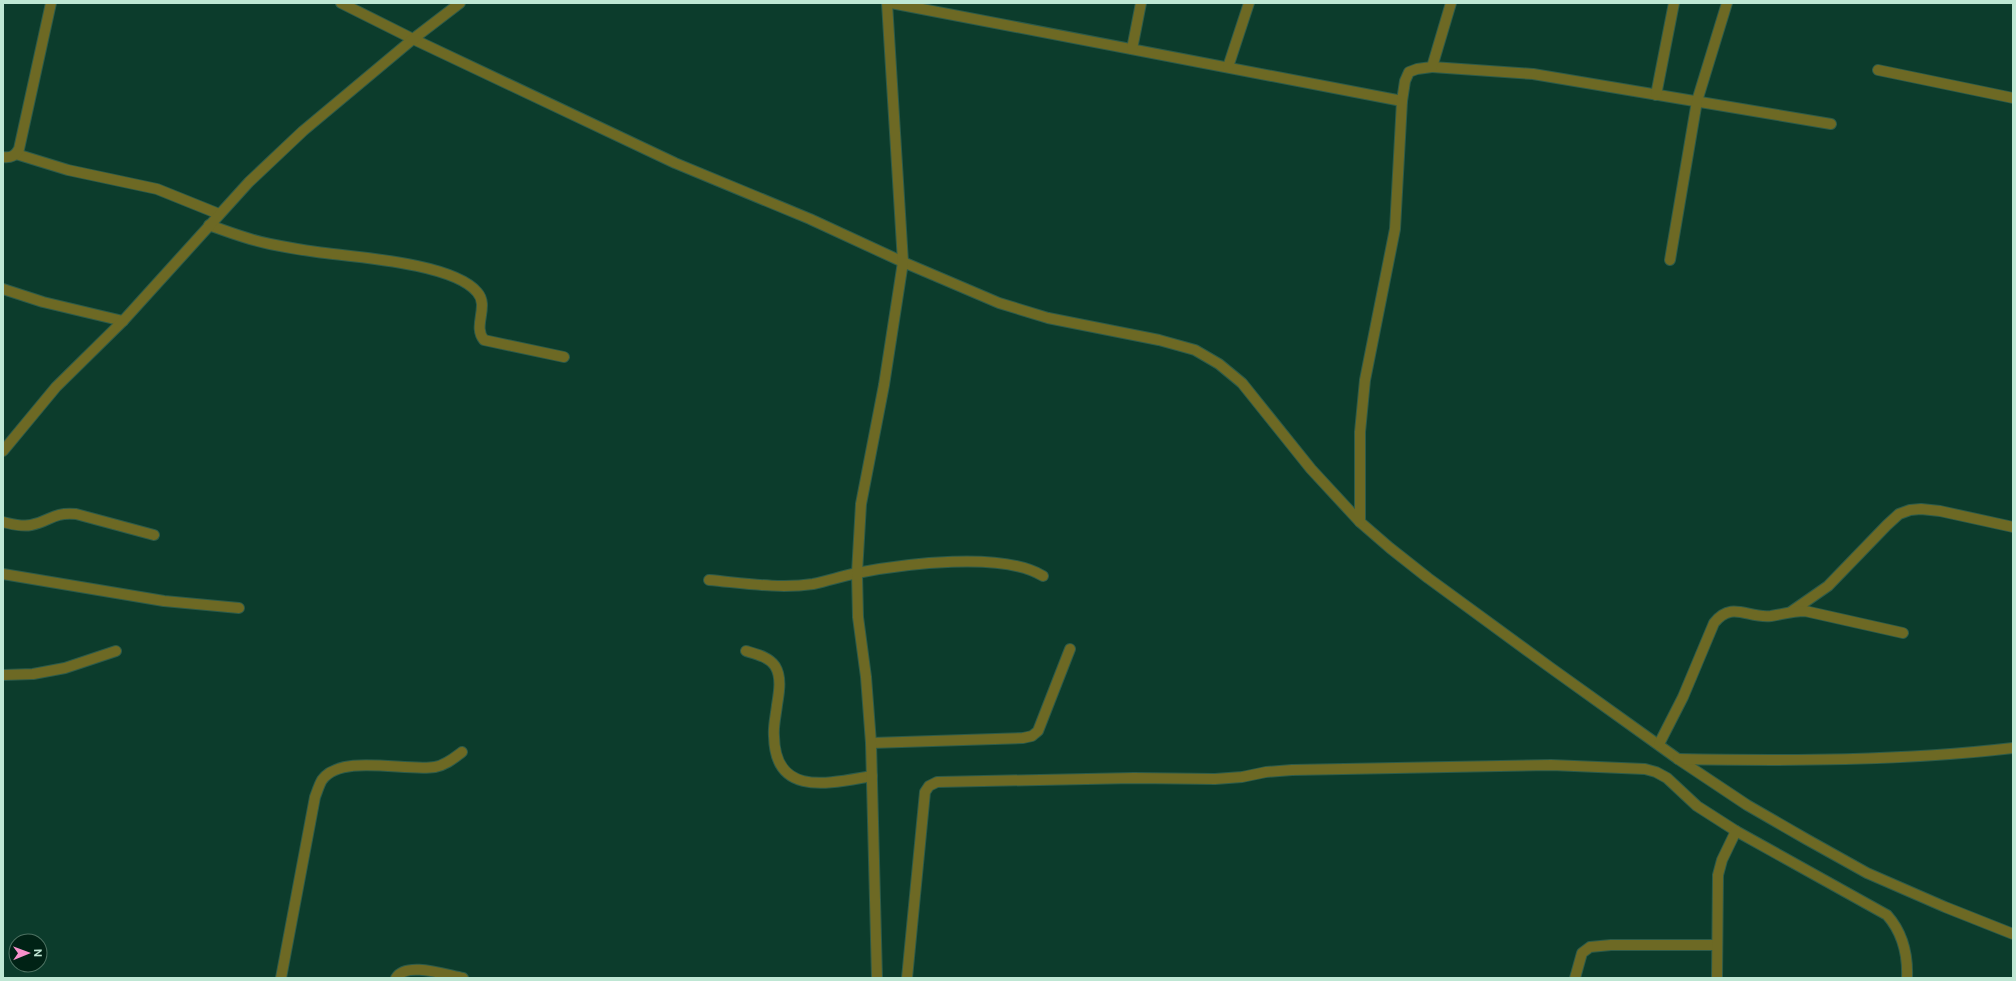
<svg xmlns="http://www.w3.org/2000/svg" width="2016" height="981" viewBox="0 0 2016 981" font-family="'DM Sans',sans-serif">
  <rect width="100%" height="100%" fill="#0c3c2c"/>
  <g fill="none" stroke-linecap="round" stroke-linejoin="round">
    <defs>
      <g id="minor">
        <path d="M341 3 413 39 675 163 810 219 903 262 999 303 1048 318 1159 340 1195 350 1219 364 1242 383 1311 469 1360 522 1390 548 1428 578 1551 668 1678 759 1747 805 1806 839 1867 873 1945 907 2013 934"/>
        <path d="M891 3 1402 101"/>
        <path d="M1132 49 1141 3"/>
        <path d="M1228 67 1249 3"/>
        <path d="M1432 67 1533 74 1831 124"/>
        <path d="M1878 70 2013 98"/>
        <path d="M1656 95 1674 3"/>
        <path d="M16 154 68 170 157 189 219 214"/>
        <path d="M3 157C11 158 15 156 19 149L51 3"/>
        <path d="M209 225C229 232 249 240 270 244 285 247 302 250 317 252 355 257 453 263 477 292 490 306 472 326 484 340L564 357"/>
        <path d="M1670 260 1697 101 1727 3"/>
        <path d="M3 289 43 302 123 321"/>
        <path d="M3 451 56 387 123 321 249 182 303 131 413 39 460 3"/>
        <path d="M3 522C12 524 21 527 31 525 51 521 52 512 76 514L154 535"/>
        <path d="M1360 522V432L1365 380 1395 229 1402 101 1405 81 1409 72 1417 69 1432 67 1451 3"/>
        <path d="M3 574 164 601 239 608"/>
        <path d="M709 580C743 583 779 589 813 584 828 581 842 576 857 573 903 564 1003 551 1043 576"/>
        <path d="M1792 611 1828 586 1887 525 1899 514 1910 510 1921 509 1940 511 2013 527"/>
        <path d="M746 651C756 654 769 657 775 666 782 677 779 693 777 705 776 715 773 726 774 736 775 798 830 783 872 776"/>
        <path d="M3 675 33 674 65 668 116 651"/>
        <path d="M871 743 1023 738 1032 736 1038 731 1070 649"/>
        <path d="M1659 744 1683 697 1714 623C1732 600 1748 619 1771 616 1783 614 1793 611 1805 611L1903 633"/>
        <path d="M1678 759C1790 761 1902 761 2013 748"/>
        <path d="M281 978 315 797C317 792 319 785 322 780 341 753 406 772 435 767 446 765 454 758 462 752"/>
        <path d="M396 978C406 961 446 975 463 978"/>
        <path d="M877 978 871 743 866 677 858 617 857 573 861 504 884 385 903 262 887 3"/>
        <path d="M907 978 925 792 929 786 937 782 1134 778 1215 779 1242 777 1266 772 1292 770 1551 765 1645 769 1656 772 1667 778 1697 806 1736 831 1887 915C1903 933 1908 954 1907 978"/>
        <path d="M1575 978 1582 953 1590 947 1611 945H1717"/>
        <path d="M1717 978 1718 875 1722 860 1736 831"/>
      </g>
    </defs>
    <use href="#minor" stroke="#2c5b4a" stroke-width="12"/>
    <use href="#minor" stroke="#6d6924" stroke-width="10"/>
  </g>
  <rect width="2016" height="981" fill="none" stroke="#bfe7d4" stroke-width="8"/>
  <g transform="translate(28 953) rotate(89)"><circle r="19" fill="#002215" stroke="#4c7161"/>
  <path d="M0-3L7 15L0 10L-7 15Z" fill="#f890cb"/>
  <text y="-6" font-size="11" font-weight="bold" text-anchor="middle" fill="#bfe7d4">N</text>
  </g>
</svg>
